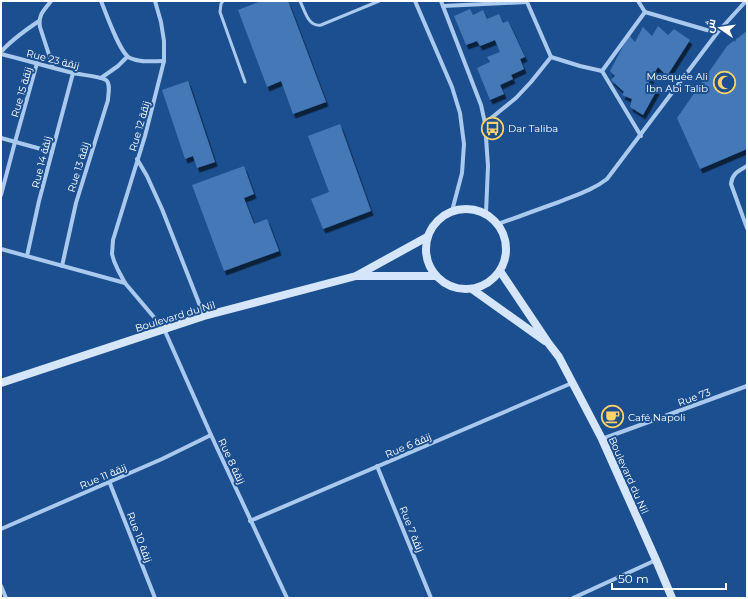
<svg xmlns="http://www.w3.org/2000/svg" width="748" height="599" viewBox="0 0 748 599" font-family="Montserrat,Cairo,sans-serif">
  <defs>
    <filter id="shadow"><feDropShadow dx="2.5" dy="4.5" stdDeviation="0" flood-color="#0009"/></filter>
  </defs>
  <rect width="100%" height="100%" fill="#1b4f8f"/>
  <g fill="#4478b7" filter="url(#shadow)">
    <path d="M261 1H288L326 102 293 114 281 81 267 87 238 10Z"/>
    <path d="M470 9 473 15 483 10 487 19 499 14 503 23 508 21 525 57 520 59 524 69 511 75 513 79 500 85 504 94 490 100 477 68 490 62 487 57 500 52 495 40 480 46 477 41 466 45 454 16Z"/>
    <path d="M658 26 668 35 674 29 690 40 667 76 658 67 648 84 657 90 643 115 630 107 632 99 622 95 624 92 611 80 615 76 610 71 629 35 635 42 643 27 652 36Z"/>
    <path d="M747 31V149L700 169 677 118 727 46Z"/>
    <path d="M188 81 215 162 197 168 193 156 185 159 162 90Z"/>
    <path d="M340 124 371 211 323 229 311 199 329 192 308 136Z"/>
    <path d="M244 166 254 194 244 198 254 224 267 219 279 251 224 271 192 185Z"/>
  </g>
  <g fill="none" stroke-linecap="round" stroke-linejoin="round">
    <g stroke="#a9c9ee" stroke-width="3">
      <path d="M223 1 221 4 220 12 245 82"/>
      <path d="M300 1C305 11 308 27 321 25L379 1"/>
    </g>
    <g stroke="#a9c9ee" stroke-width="4">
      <path d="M51 1C44 11 38 14 40 27L53 67"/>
      <path d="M101 1C106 13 120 54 130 58 140 63 153 61 164 61"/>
      <path d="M155 1 161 22 164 41V61L145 136 113 240 112 254 114 261 118 270 125 283 164 329 211 435 287 598"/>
      <path d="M415 1 452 87 460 113 464 144 462 173 452 211"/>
      <path d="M441 1 481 105 485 123 488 166 486 213"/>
      <path d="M638 1 645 12 717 33"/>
      <path d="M527 2 551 57 580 66 602 71 645 12"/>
      <path d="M443 6 527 2V1"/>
      <path d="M1 52C12 39 26 30 39 21"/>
      <path d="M1 54C25 60 49 67 73 73 81 75 99 76 106 80 111 84 108 95 108 100L76 203 62 266"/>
      <path d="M602 71 641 136"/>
      <path d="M101 78 118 66 127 57"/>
      <path d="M485 123 516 98 531 82 551 57"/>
      <path d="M1 138 52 152"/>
      <path d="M137 159 147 176 162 209 204 316"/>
      <path d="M747 166C739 171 732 173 731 184L747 228"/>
      <path d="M1 195 15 142 37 63"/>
      <path d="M498 224C518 217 539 209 559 202 576 195 593 190 607 179L717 33 746 1"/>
      <path d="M1 249 125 283"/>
      <path d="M27 256 39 201 73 73"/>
      <path d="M602 439 747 386"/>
      <path d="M377 466 431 598"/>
      <path d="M109 481 155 598"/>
      <path d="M250 521 572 383"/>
      <path d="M1 529 162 459 211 435"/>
      <path d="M1 586 6 598"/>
      <path d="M573 598 656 560"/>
    </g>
    <g stroke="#d6e6fa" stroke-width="8">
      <circle cx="466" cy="249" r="40"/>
      <path d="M500 271 549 344 559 357 602 439 656 560 672 598"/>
      <path d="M357 276H435"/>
      <path d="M472 289 545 341"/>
      <path d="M1 383 204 316 356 276 427 237"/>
    </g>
  </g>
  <defs>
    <symbol id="mosque-ring" viewBox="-11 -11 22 22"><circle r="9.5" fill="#1b4f8f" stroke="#ffd166" stroke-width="1.5"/><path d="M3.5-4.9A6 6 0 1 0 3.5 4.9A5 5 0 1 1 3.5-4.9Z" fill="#ffd166"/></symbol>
    <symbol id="bus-ring" viewBox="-11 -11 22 22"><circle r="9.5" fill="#1b4f8f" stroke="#ffd166" stroke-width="1.5"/><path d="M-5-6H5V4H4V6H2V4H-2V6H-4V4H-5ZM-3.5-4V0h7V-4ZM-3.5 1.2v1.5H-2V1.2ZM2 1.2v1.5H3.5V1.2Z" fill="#ffd166"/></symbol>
    <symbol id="cafe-ring" viewBox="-11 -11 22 22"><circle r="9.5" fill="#1b4f8f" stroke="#ffd166" stroke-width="1.5"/><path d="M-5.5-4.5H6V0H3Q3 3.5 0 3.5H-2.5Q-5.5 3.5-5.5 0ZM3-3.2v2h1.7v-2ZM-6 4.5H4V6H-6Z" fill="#ffd166"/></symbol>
  </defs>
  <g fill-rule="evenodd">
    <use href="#mosque-ring" x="712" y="70" width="25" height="25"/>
    <use href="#bus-ring" x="480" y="116" width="25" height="25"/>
    <use href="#cafe-ring" x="600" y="404" width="25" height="25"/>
  </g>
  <g text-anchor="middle" stroke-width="4" stroke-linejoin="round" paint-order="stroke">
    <g font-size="10" fill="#fff" stroke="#1b4f8f">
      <text transform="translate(53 59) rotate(14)" y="4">Rue 23 زنقة</text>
      <text transform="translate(21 92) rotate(-74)" y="4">Rue 15 زنقة</text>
      <text transform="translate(139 126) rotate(-74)" y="4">Rue 12 زنقة</text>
      <text transform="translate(41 162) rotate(-76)" y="4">Rue 14 زنقة</text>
      <text transform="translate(78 167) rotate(-73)" y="4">Rue 13 زنقة</text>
      <text transform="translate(175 316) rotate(-17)" y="4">Boulevard du Nil</text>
      <text transform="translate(694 397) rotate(-20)" y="4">Rue 73</text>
      <text transform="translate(408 445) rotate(-23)" y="4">Rue 6 زنقة</text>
      <text transform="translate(232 461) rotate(65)" y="4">Rue 8 زنقة</text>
      <text transform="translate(629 475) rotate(66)" y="4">Boulevard du Nil</text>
      <text transform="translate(103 476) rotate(-23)" y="4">Rue 11 زنقة</text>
      <text transform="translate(412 529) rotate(68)" y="4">Rue 7 زنقة</text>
      <text transform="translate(140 537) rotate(69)" y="4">Rue 10 زنقة</text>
    </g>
    <g font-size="10" fill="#fff" stroke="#1b4f8f" text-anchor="start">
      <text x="708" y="80" text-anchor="end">Mosquée Ali<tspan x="708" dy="12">Ibn Abi Talib</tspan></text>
      <text x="508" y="132">Dar Taliba</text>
      <text x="628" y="421">Café Napoli</text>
    </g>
  </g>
  <rect width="748" height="599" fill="none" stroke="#ffffff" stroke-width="4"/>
  <g transform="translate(720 28) rotate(283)" stroke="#1b4f8f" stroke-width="3" paint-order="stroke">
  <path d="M0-3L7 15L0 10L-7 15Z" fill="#ffffff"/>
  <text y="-6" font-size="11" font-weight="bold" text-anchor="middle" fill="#ffffff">ش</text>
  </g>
  <path d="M612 583v6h114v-6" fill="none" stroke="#ffffff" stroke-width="2"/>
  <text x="618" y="583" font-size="12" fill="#ffffff" stroke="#1b4f8f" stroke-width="3" paint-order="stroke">50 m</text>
</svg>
